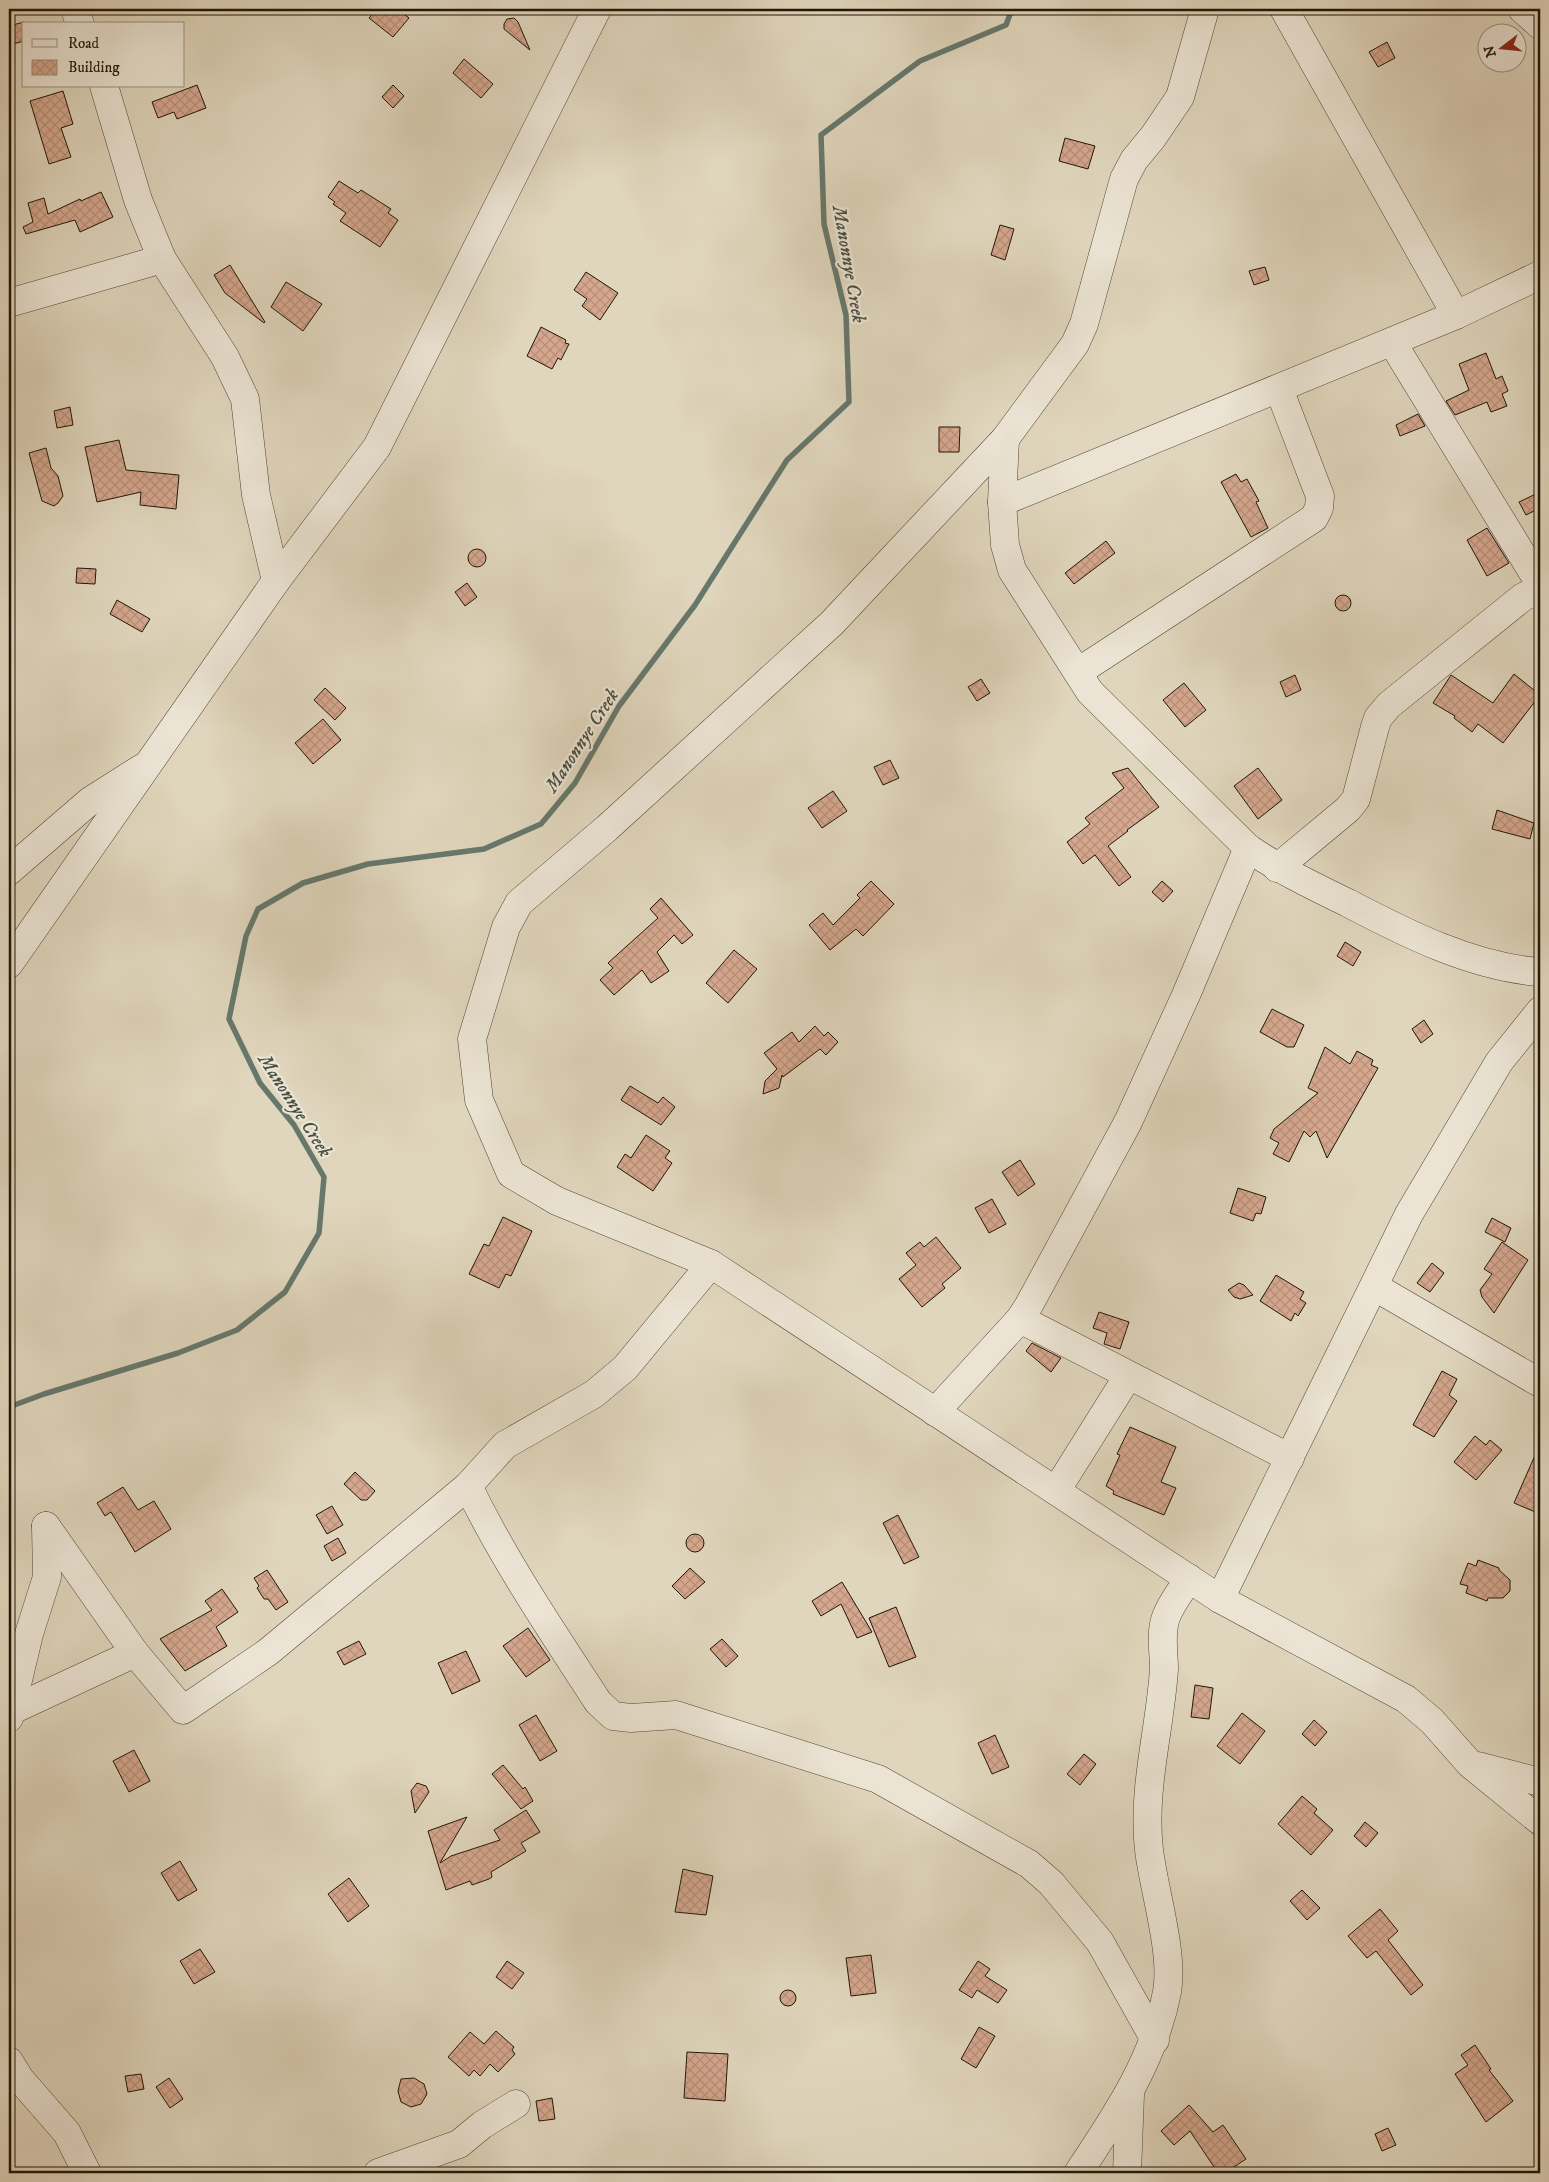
<svg xmlns="http://www.w3.org/2000/svg" width="1549" height="2182" viewBox="0 0 1549 2182" font-family="'IM FELL DW Pica',serif">
  <defs>
    <pattern id="building-cross-hatch" width="8" height="8" patternUnits="userSpaceOnUse" patternTransform="scale(1.25)"><rect width="8" height="8" fill="#d5a78e"/><path d="M0 0l8 8M0 8l8-8" fill="none" stroke="#b78f79"/></pattern>
  </defs>
  <rect width="100%" height="100%" fill="#e0d6bd"/>
  <filter id="stains"><feTurbulence type="fractalNoise" baseFrequency=".004" numOctaves="4"/><feColorMatrix values="0 0 0 0 .2 0 0 0 0 .09 0 0 0 0 .02 0 0 0 .5 -.17"/></filter>
  <radialGradient id="worn" r=".72"><stop offset=".6" stop-color="#630" stop-opacity="0"/><stop offset="1" stop-color="#630" stop-opacity=".3"/></radialGradient>
  <g fill="none" stroke-linecap="round" stroke-linejoin="round">
    <path stroke="#66786c" stroke-width="5.5" d="M9 1407 44 1394 178 1353 237 1330 285 1292 319 1233 324 1177 294 1125 260 1083 229 1019 246 936 258 909 303 883 368 864 484 849 541 824 575 783 619 706 695 605 787 460 849 402 846 315 824 224 821 135 920 61 1006 25 1012 9"/>
  </g>
  <g fill="url(#building-cross-hatch)" stroke="#211607">
    <path d="M377 9H398L409 18 393 37 369 18Z"/>
    <path d="M514 18 518 22 530 50 504 29V24L507 19Z"/>
    <path d="M24 22V41L9 45V26Z"/>
    <path d="M1387 42 1395 58 1378 67 1369 52Z"/>
    <path d="M464 59 493 84 481 98 453 73Z"/>
    <path d="M197 85 206 108 177 119 174 112 158 118 152 102Z"/>
    <path d="M393 85 404 96 393 108 382 97Z"/>
    <path d="M63 91 73 124 61 128 71 157 49 164 30 101Z"/>
    <path d="M1065 138 1095 146 1088 169 1059 161Z"/>
    <path d="M339 181 358 193 361 190 391 209 388 213 398 220 380 247 340 221 346 213 333 204 335 202 328 197Z"/>
    <path d="M101 192 113 217 80 232 75 220 26 234 23 227 33 222 28 203 44 198 48 214 80 199 81 201Z"/>
    <path d="M1000 225 1014 229 1005 260 991 255Z"/>
    <path d="M230 265 265 322 264 323 225 293 214 275Z"/>
    <path d="M1265 267 1269 280 1254 285 1249 271Z"/>
    <path d="M586 272 618 293 600 320 582 306 587 299 574 290Z"/>
    <path d="M286 282 322 304 303 331 271 307Z"/>
    <path d="M541 327 566 340 565 343 569 344 561 360 558 358 552 369 527 356Z"/>
    <path d="M1486 353 1496 379 1502 376 1508 391 1502 394 1507 406 1491 412 1487 402 1455 415 1446 401 1469 390 1459 364Z"/>
    <path d="M70 407 73 425 57 428 54 411Z"/>
    <path d="M1418 414 1425 426 1400 436 1396 425Z"/>
    <path d="M939 427H960L959 452H939Z"/>
    <path d="M119 440 126 470 179 475 176 509 140 505 141 492 97 502 85 447Z"/>
    <path d="M46 448 51 468 58 476 63 496 58 503 54 506 42 501 29 453Z"/>
    <path d="M1236 474 1241 482 1247 479 1259 501 1256 502 1268 528 1251 537 1221 482Z"/>
    <path d="M1540 492V508L1526 515 1519 502Z"/>
    <path d="M1487 528 1509 563 1487 576 1467 540Z"/>
    <path d="M1106 541 1115 553 1074 584 1065 573Z"/>
    <circle cx="477" cy="558" r="9"/>
    <path d="M77 568 96 569 95 584 76 583Z"/>
    <path d="M467 583 477 597 465 606 455 592Z"/>
    <circle cx="1343" cy="603" r="8"/>
    <path d="M117 600 150 619 142 632 110 614Z"/>
    <path d="M1514 674 1540 695 1503 743 1478 724 1472 732 1454 718 1455 716 1433 703 1451 675 1493 703Z"/>
    <path d="M1295 675 1301 690 1286 697 1280 682Z"/>
    <path d="M981 679 990 693 977 701 968 687Z"/>
    <path d="M1184 683 1206 710 1185 727 1163 700Z"/>
    <path d="M325 688 346 708 335 720 314 700Z"/>
    <path d="M323 719 341 740 313 764 295 743Z"/>
    <path d="M890 760 899 778 883 785 874 767Z"/>
    <path d="M1128 768 1159 807 1127 830 1128 831 1108 846 1131 877 1119 886 1095 855 1083 864 1067 842 1090 824 1085 818 1124 788 1112 773Z"/>
    <path d="M1258 768 1282 800 1258 819 1234 786Z"/>
    <path d="M833 791 847 811 822 828 808 808Z"/>
    <path d="M1497 810 1534 823 1530 839 1492 829Z"/>
    <path d="M871 881 894 904 863 936 856 929 830 950 809 925 823 913 833 925 860 898 857 895Z"/>
    <path d="M1162 881 1173 891 1163 902 1152 892Z"/>
    <path d="M661 898 693 935 682 944 674 935 657 952 669 971 651 983 642 970 614 995 600 980 613 968 608 963 658 918 650 909Z"/>
    <path d="M1345 942 1361 952 1353 966 1337 956Z"/>
    <path d="M734 950 757 969 728 1003 706 983Z"/>
    <path d="M1272 1009 1304 1025 1294 1047H1287L1260 1032Z"/>
    <path d="M1424 1020 1433 1034 1421 1043 1412 1029Z"/>
    <path d="M815 1026 824 1036 828 1032 838 1042 826 1055 820 1049 783 1077 782 1075 779 1088 763 1094 765 1081 777 1069 764 1053 792 1032 799 1042Z"/>
    <path d="M1325 1047 1350 1064 1357 1051 1373 1060 1371 1065 1378 1068 1327 1158 1316 1131 1310 1137 1304 1131 1289 1162 1273 1154 1279 1143 1270 1138 1274 1129 1318 1093 1308 1088Z"/>
    <path d="M630 1086 658 1103 663 1097 675 1107 661 1125 621 1100Z"/>
    <path d="M646 1135 670 1151 665 1158 672 1163 653 1191 617 1167 625 1154 631 1158Z"/>
    <path d="M1020 1160 1035 1184 1018 1196 1002 1172Z"/>
    <path d="M1238 1188 1266 1197 1261 1214 1256 1213 1253 1221 1230 1213Z"/>
    <path d="M992 1199 1006 1224 989 1233 975 1208Z"/>
    <path d="M503 1217 532 1231 511 1276 506 1274 499 1288 469 1274 484 1244 489 1246Z"/>
    <path d="M1492 1218 1511 1228 1505 1242 1485 1232Z"/>
    <path d="M936 1237 961 1268 942 1284 945 1288 922 1307 899 1279 916 1265 906 1253 920 1242 924 1247Z"/>
    <path d="M1502 1242 1528 1260 1494 1313 1482 1297 1480 1290 1492 1274 1484 1269Z"/>
    <path d="M1432 1263 1444 1273 1430 1292 1417 1283Z"/>
    <path d="M1276 1275 1304 1292 1300 1299 1306 1303 1298 1316 1295 1313 1291 1321 1260 1301Z"/>
    <path d="M1239 1283 1244 1285 1253 1295 1240 1299 1234 1297 1228 1290Z"/>
    <path d="M1099 1312 1129 1322 1120 1349 1104 1344 1107 1333 1093 1328Z"/>
    <path d="M1032 1343 1061 1358 1051 1372 1026 1351Z"/>
    <path d="M1442 1371 1457 1379 1449 1395 1457 1401 1434 1437 1413 1425Z"/>
    <path d="M1130 1427 1176 1447 1161 1482 1176 1488 1164 1515 1113 1494 1114 1491 1106 1486 1120 1455 1117 1454Z"/>
    <path d="M1475 1436 1486 1445 1490 1440 1502 1450 1476 1480 1454 1462Z"/>
    <path d="M1540 1444V1514L1514 1503Z"/>
    <path d="M355 1472 375 1491 367 1500H361L344 1484Z"/>
    <path d="M123 1487 138 1510 154 1501 171 1529 135 1552 111 1512 105 1516 97 1503Z"/>
    <path d="M332 1506 343 1525 327 1534 316 1515Z"/>
    <path d="M898 1515 919 1557 904 1564 883 1523Z"/>
    <circle cx="695" cy="1543" r="9"/>
    <path d="M338 1538 346 1553 332 1561 324 1546Z"/>
    <path d="M1478 1560 1499 1568V1570L1510 1580V1591L1503 1598H1488L1487 1601 1466 1593 1468 1586 1460 1584 1468 1563 1476 1566Z"/>
    <path d="M690 1568 705 1582 685 1599 672 1586Z"/>
    <path d="M267 1570 288 1602 276 1610 268 1599H264L257 1588 259 1586 254 1578Z"/>
    <path d="M842 1582 872 1632 857 1638 841 1604 821 1616 812 1601Z"/>
    <path d="M222 1589 238 1612 216 1627 227 1646 185 1671 160 1639 212 1610 205 1601Z"/>
    <path d="M896 1607 916 1657 889 1667 869 1618Z"/>
    <path d="M528 1628 550 1660 526 1677 503 1646Z"/>
    <path d="M722 1639 738 1656 726 1667 710 1649Z"/>
    <path d="M359 1641 366 1654 344 1665 337 1652Z"/>
    <path d="M466 1651 480 1681 452 1694 438 1663Z"/>
    <path d="M1195 1685 1213 1688 1209 1719 1191 1717Z"/>
    <path d="M1242 1713 1265 1731 1240 1764 1217 1746Z"/>
    <path d="M536 1715 557 1751 540 1761 519 1725Z"/>
    <path d="M1314 1720 1327 1732 1315 1746 1302 1734Z"/>
    <path d="M995 1735 1009 1767 992 1774 978 1743Z"/>
    <path d="M134 1750 150 1781 129 1792 113 1761Z"/>
    <path d="M1084 1754 1096 1764 1080 1785 1067 1774Z"/>
    <path d="M503 1765 523 1789 525 1787 533 1801 521 1809 492 1774Z"/>
    <path d="M417 1783 426 1786 429 1792 415 1813 411 1791Z"/>
    <path d="M1302 1796 1317 1809 1314 1813 1333 1830 1311 1855 1278 1824Z"/>
    <path d="M526 1810 540 1832 521 1843 526 1851 491 1872 492 1877 489 1879 472 1885 470 1881 446 1890 428 1831 467 1817 440 1863 451 1856 500 1840 494 1830Z"/>
    <path d="M1365 1822 1378 1833 1366 1847 1354 1836Z"/>
    <path d="M180 1861 197 1890 178 1901 161 1873Z"/>
    <path d="M683 1869 713 1876 706 1915 675 1912Z"/>
    <path d="M349 1878 369 1906 348 1922 328 1894Z"/>
    <path d="M1302 1890 1320 1908 1307 1920 1290 1901Z"/>
    <path d="M1380 1909 1398 1931 1388 1940 1423 1985 1411 1995 1376 1951 1367 1958 1348 1936Z"/>
    <path d="M200 1949 215 1972 194 1984 180 1961Z"/>
    <path d="M871 1955 876 1993 851 1996 846 1958Z"/>
    <path d="M507 1961 524 1973 512 1989 496 1977Z"/>
    <path d="M978 1961 990 1969 985 1976 1007 1990 998 2003 977 1990 972 1998 959 1990Z"/>
    <circle cx="788" cy="1998" r="8"/>
    <path d="M979 2027 995 2036 976 2068 961 2059Z"/>
    <path d="M496 2031 514 2047 512 2050 515 2054 498 2072 490 2064 480 2076 474 2070 469 2076 448 2057 470 2032 484 2044Z"/>
    <path d="M1475 2045 1491 2069 1489 2070 1513 2101 1486 2122 1455 2074 1468 2065 1461 2055Z"/>
    <path d="M687 2052 728 2054 725 2101 684 2098Z"/>
    <path d="M141 2074 144 2089 128 2092 125 2076Z"/>
    <path d="M169 2078 183 2099 170 2108 156 2087Z"/>
    <path d="M414 2078 424 2084 427 2094 421 2104 411 2107 401 2102 398 2091 401 2079Z"/>
    <path d="M552 2098 555 2119 539 2121 536 2101Z"/>
    <path d="M1189 2105 1213 2132 1223 2125 1246 2159 1225 2173H1218L1190 2131 1174 2145 1161 2131Z"/>
    <path d="M1388 2128 1396 2145 1382 2151 1375 2134Z"/>
  </g>
  <g fill="none" stroke-linecap="round" stroke-linejoin="round">
    <defs>
      <g id="minor">
        <path d="M75 9 80 24"/>
        <path d="M1205 9 1180 97 1153 137 1134 160 1124 179 1084 324 1075 344 1005 439 832 623 607 828 519 903 506 927 472 1039 479 1100 511 1174 557 1201 711 1264 1220 1599 1406 1699 1432 1721 1470 1764 1540 1821"/>
        <path d="M1284 9 1456 315"/>
        <path d="M1522 9 1540 25"/>
        <path d="M104 86 138 200 162 259 225 357 245 399 256 495 276 581"/>
        <path d="M9 303 162 259"/>
        <path d="M1392 342 1540 584"/>
        <path d="M1005 439 1002 502 1005 545 1012 570 1090 692 1248 848C1280 870 1313 886 1348 903 1407 934 1473 967 1540 972"/>
        <path d="M1002 502 1456 315 1540 275"/>
        <path d="M1078 672 1314 518 1319 508 1320 496 1279 389"/>
        <path d="M1277 868 1348 809 1356 799 1375 727 1378 718 1389 705 1523 597 1540 589"/>
        <path d="M9 871 90 801 142 768"/>
        <path d="M9 964 276 581 377 447 597 9"/>
        <path d="M1375 1287 1540 1383"/>
        <path d="M1020 1319 1290 1458"/>
        <path d="M935 1412 1020 1319 1029 1305 1128 1122 1186 995 1248 848"/>
        <path d="M468 1486C505 1562 552 1631 598 1702L613 1716 631 1718 676 1715 878 1779 1029 1864 1051 1883 1100 1942 1155 2040"/>
        <path d="M1056 1491 1128 1376"/>
        <path d="M46 1526 135 1653 183 1710 268 1652 468 1486 505 1445 594 1394 625 1368 711 1264"/>
        <path d="M1220 1599 1409 1214 1499 1062 1540 1011"/>
        <path d="M10 1711 135 1653"/>
        <path d="M9 1718 29 1634 47 1577 46 1526"/>
        <path d="M1478 1766 1540 1782"/>
        <path d="M9 2061 20 2079 67 2133 87 2173"/>
        <path d="M378 2173 459 2144 482 2125 516 2104"/>
        <path d="M1078 2173C1116 2116 1154 2060 1167 1992 1174 1953 1154 1891 1149 1850 1142 1789 1160 1730 1164 1669 1164 1653 1160 1633 1166 1617 1171 1603 1182 1590 1189 1578"/>
        <path d="M1127 2173 1130 2095"/>
      </g>
    </defs>
    <use href="#minor" stroke="#514634" stroke-width="29"/>
    <use href="#minor" stroke="#ebe4d4" stroke-width="28"/>
  </g>
  <g text-anchor="middle" stroke-width="4.5" stroke-linejoin="round" paint-order="stroke">
    <g font-size="19" font-style="italic" fill="#494f42" stroke="#ebe4d4">
      <text transform="translate(850 264) rotate(80)" y="7">Manonnye Creek</text>
      <text transform="translate(581 740) rotate(-57)" y="7">Manonnye Creek</text>
      <text transform="translate(296 1105) rotate(57)" y="7">Manonnye Creek</text>
    </g>
  </g>
  <rect width="1549" height="2182" fill="none" stroke="#e0d6bd" stroke-width="30"/>
  <rect x="10" y="10" width="1529" height="2162" fill="none" stroke="#211607" stroke-width="2.5"/>
  <rect x="15" y="15" width="1519" height="2152" fill="none" stroke="#211607"/>
  <rect x="22" y="22" width="162" height="65" fill="#ebe4d4" stroke="#9a9282"/>
  <rect x="32" y="39" width="25" height="8" fill="#ebe4d4" stroke="#9a9282"/>
  <text x="68" y="48" font-size="15" fill="#211607">Road</text>
  <rect x="32" y="60" width="25" height="15" fill="url(#building-cross-hatch)" stroke="#9a9282"/>
  <text x="68" y="72" font-size="15" fill="#211607">Building</text>
  <g transform="translate(1502 48) rotate(254)"><circle r="24" fill="#ebe4d4" stroke="#9a9282"/>
  <path d="M0-4L9 19L0 12L-9 19Z" fill="#8f2418"/>
  <text y="-8" font-size="14" font-weight="bold" text-anchor="middle" fill="#211607">N</text>
  </g>
  <rect width="100%" height="100%" filter="url(#stains)"/>
  <rect width="100%" height="100%" fill="url(#worn)"/>
</svg>
